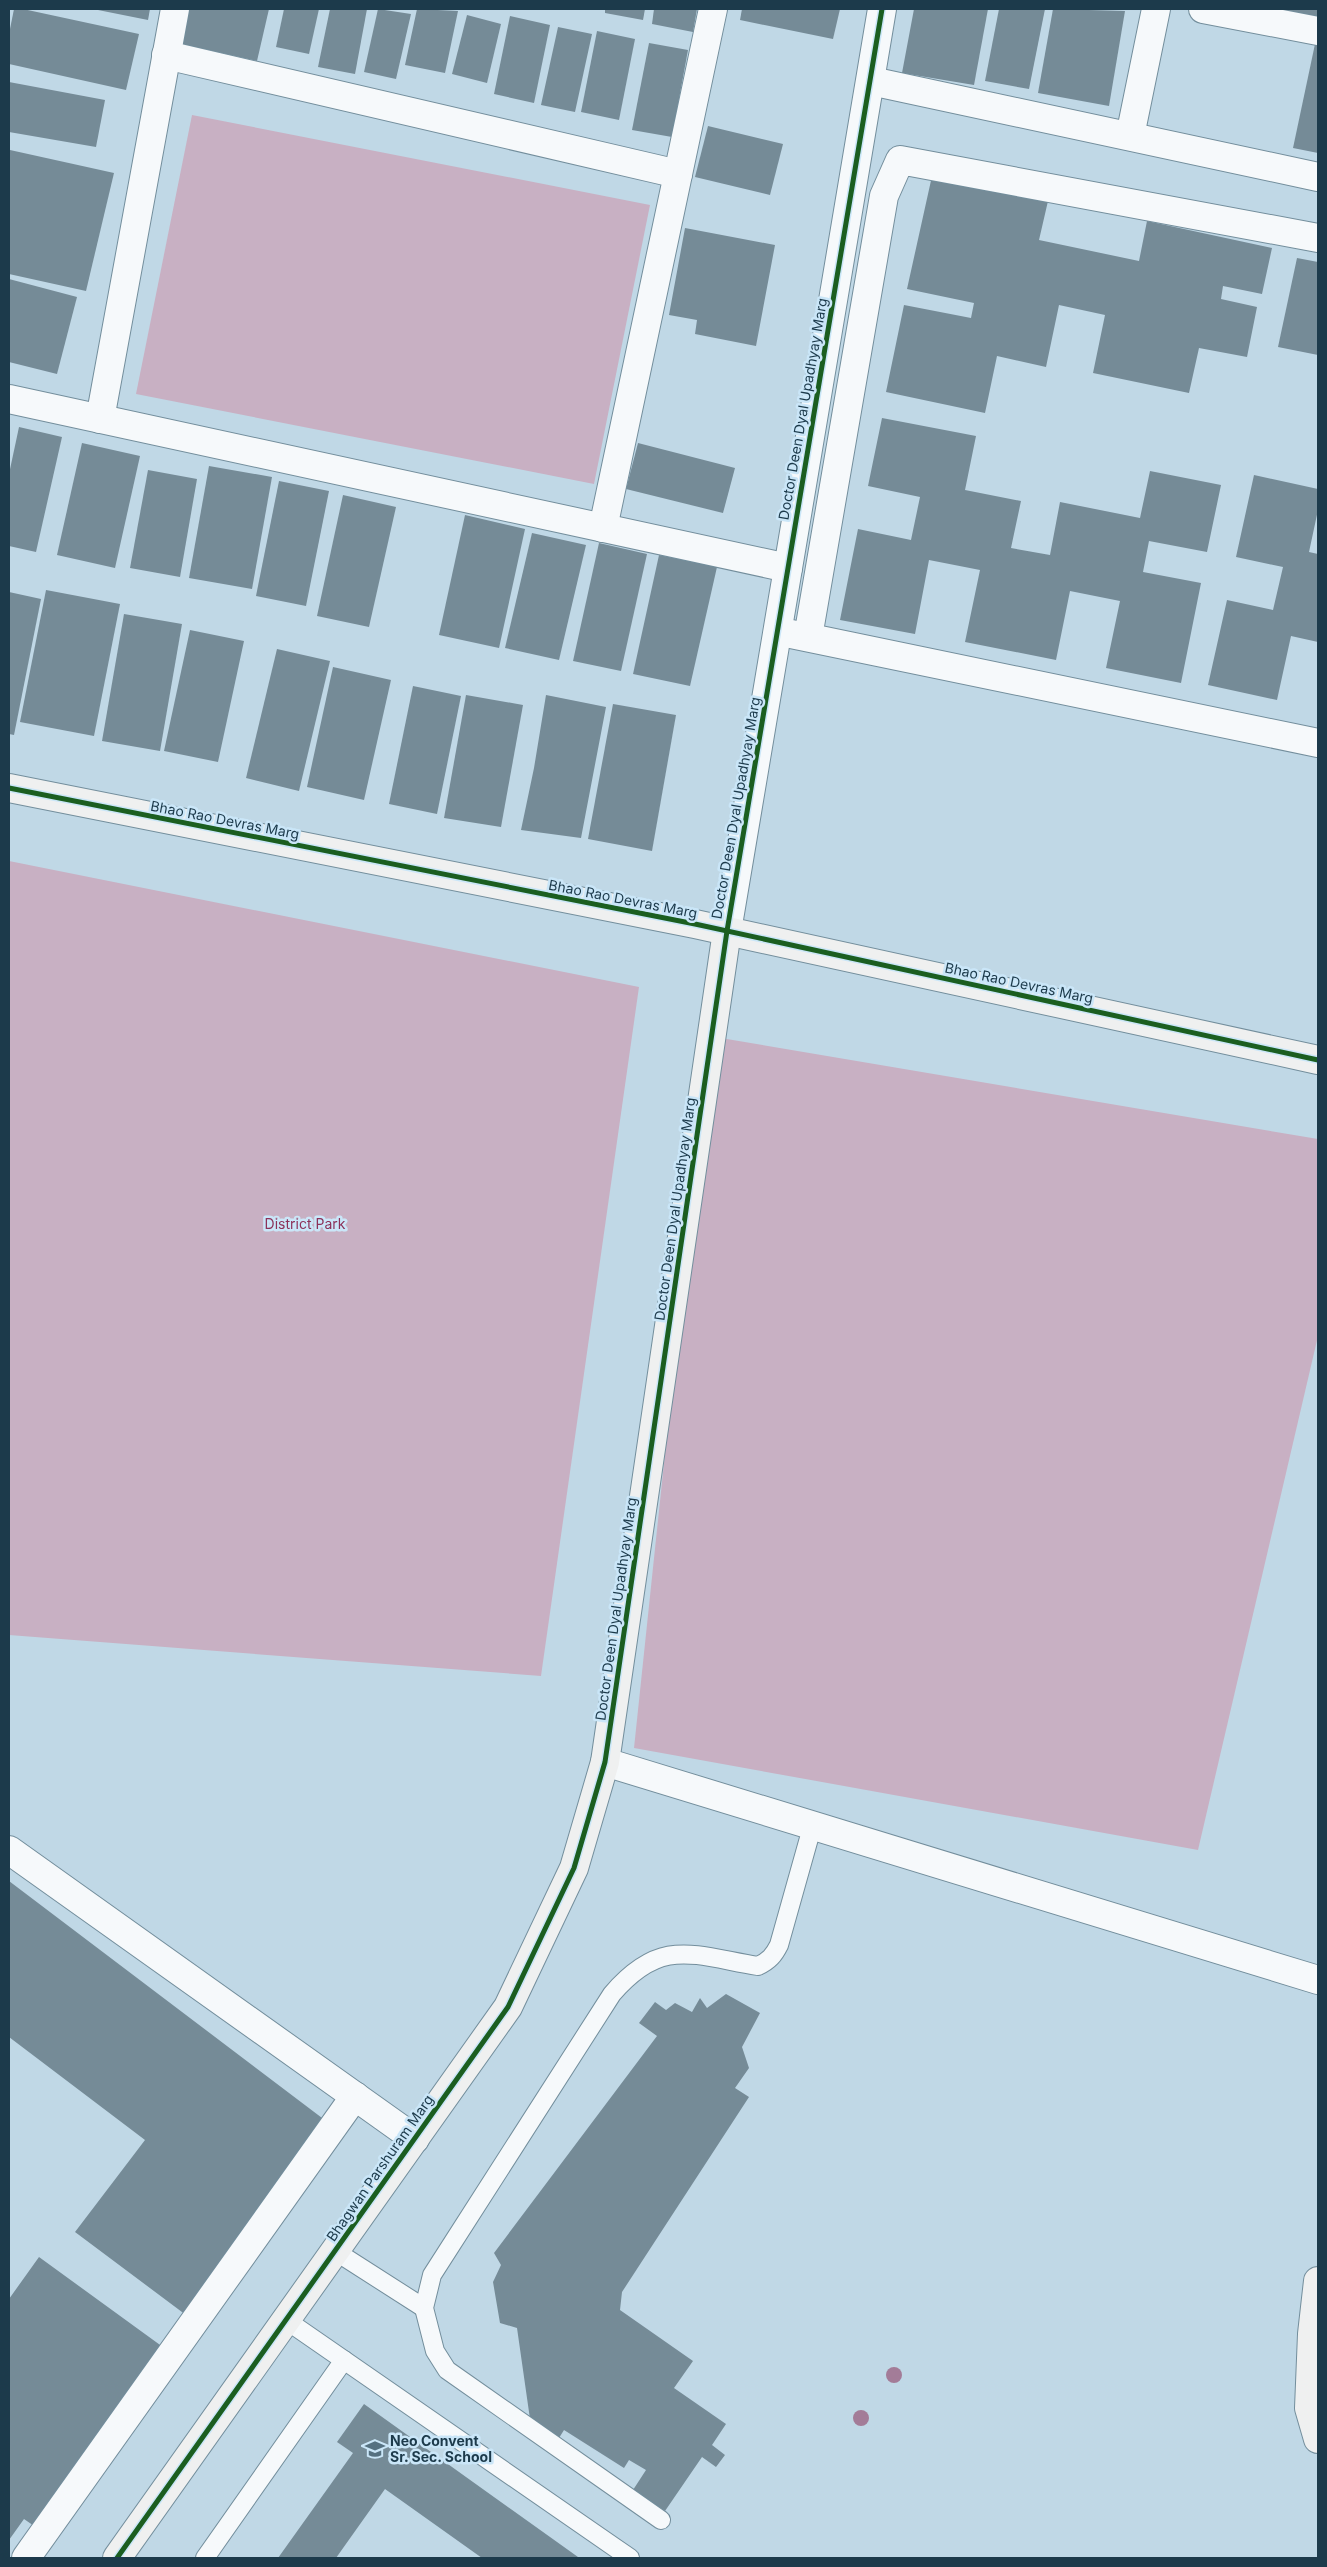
<svg xmlns="http://www.w3.org/2000/svg" width="1327" height="2567" viewBox="0 0 1327 2567" font-family="Inter,sans-serif">
  <rect width="100%" height="100%" fill="#c0d8e6"/>
  <g fill="#c8b0c3">
    <path d="M192 115 650 205 594 484 136 394Z"/>
    <path d="M9 861 639 987 541 1676 9 1635Z"/>
    <path d="M709 1036 1318 1139V1336L1198 1850 634 1748Z"/>
  </g>
  <g fill="#758b97">
    <path d="M14 9H23L139 34 126 90 9 64V34Z"/>
    <path d="M93 9H150L148 20Z"/>
    <path d="M189 9H269L257 61 181 44Z"/>
    <path d="M284 9H319L309 54 276 47Z"/>
    <path d="M330 9H367L355 74 318 67Z"/>
    <path d="M378 9 411 14 396 79 364 72Z"/>
    <path d="M417 9 458 11 445 73 405 65Z"/>
    <path d="M605 9H645L643 20 605 13Z"/>
    <path d="M654 9H697L693 32 652 24Z"/>
    <path d="M742 9H840L833 39 740 20Z"/>
    <path d="M914 9H988L974 85 902 73Z"/>
    <path d="M999 9H1045L1029 89 985 81Z"/>
    <path d="M1053 9 1125 11 1109 106 1038 93Z"/>
    <path d="M1272 9H1318V19Z"/>
    <path d="M467 15 501 24 487 83 452 74Z"/>
    <path d="M510 16 550 25 534 103 494 94Z"/>
    <path d="M558 27 592 34 575 112 541 105Z"/>
    <path d="M597 31 635 39 619 120 581 112Z"/>
    <path d="M649 43 688 50 672 137 632 130Z"/>
    <path d="M1315 44H1318V153L1293 148Z"/>
    <path d="M9 82 105 100 96 147 9 132Z"/>
    <path d="M708 126 783 144 770 195 695 177Z"/>
    <path d="M10 150 114 173 86 291 9 274Z"/>
    <path d="M932 176 1048 201 1039 240 1139 261 1147 221 1272 248 1262 294 1223 286 1221 299 1257 307 1247 357 1199 348 1189 393 1093 373 1105 315 1059 305 1046 367 997 356 985 413 886 392 904 305 971 318 974 303 907 289Z"/>
    <path d="M685 228 775 245 756 346 695 334 697 320 669 315Z"/>
    <path d="M1297 258 1318 262V355L1278 347Z"/>
    <path d="M9 279 77 297 57 374 9 362Z"/>
    <path d="M882 418 976 436 965 490 1021 501 1011 548 1050 555 1060 502 1140 518 1150 471 1221 485 1207 552 1149 541 1143 572 1201 583 1181 683 1106 668 1120 601 1070 591 1056 660 965 642 980 570 929 560 915 634 840 620 858 529 911 540 920 497 868 486Z"/>
    <path d="M19 427 62 437 36 552 9 546V474Z"/>
    <path d="M82 443 140 456 115 568 57 555Z"/>
    <path d="M638 443 735 468 723 513 626 489Z"/>
    <path d="M209 466 272 477 252 589 189 578Z"/>
    <path d="M148 470 197 479 180 577 130 568Z"/>
    <path d="M1254 475 1318 489V510L1309 552 1318 554V642L1291 636 1277 700 1208 685 1227 600 1273 610 1283 567 1236 557Z"/>
    <path d="M279 481 329 491 306 606 256 596Z"/>
    <path d="M343 495 396 507 369 627 317 616Z"/>
    <path d="M465 515 525 529 499 648 439 635Z"/>
    <path d="M532 533 586 545 559 660 505 648Z"/>
    <path d="M599 543 647 554 621 671 573 661Z"/>
    <path d="M659 555 717 567 690 686 633 674Z"/>
    <path d="M46 590 120 604 94 736 20 722Z"/>
    <path d="M9 592 41 599 14 735 9 734Z"/>
    <path d="M124 614 182 624 160 751 102 741Z"/>
    <path d="M190 630 244 641 218 762 164 751Z"/>
    <path d="M277 649 330 661 299 791 246 778Z"/>
    <path d="M333 667 391 680 364 800 307 787Z"/>
    <path d="M413 686 461 696 437 814 389 804Z"/>
    <path d="M466 695 523 705 501 827 444 818Z"/>
    <path d="M546 695 606 707 581 838 521 830 534 768Z"/>
    <path d="M613 704 676 715 652 851 588 839Z"/>
    <path d="M9 1881 330 2124 186 2315 75 2232 145 2140 9 2037Z"/>
    <path d="M726 1994 760 2013 742 2047 749 2068 735 2088 749 2097 622 2292 620 2310 693 2361 674 2388 726 2424 712 2445 725 2455 716 2467 702 2457 665 2511 633 2490 646 2470 629 2460 624 2468 564 2430 559 2438 530 2419 517 2328 500 2323 493 2282 501 2265 494 2253 657 2036 639 2023 655 2002 666 2010 675 2003 692 2012 700 1998 707 2008Z"/>
    <path d="M39 2257 167 2350 37 2528 24 2519 9 2540V2299Z"/>
    <path d="M364 2404 578 2557 577 2558H482L385 2489 336 2558H278L353 2453 337 2442Z"/>
  </g>
  <g fill="none" stroke-linecap="round" stroke-linejoin="round">
    <defs>
      <g id="lane">
        <path d="M335 2251 424 2308"/>
        <path d="M286 2320 630 2558"/>
        <path d="M661 2520 447 2370 435 2351 424 2308 432 2275 612 1994C661 1937 692 1955 758 1966 769 1961 774 1955 779 1945L813 1824"/>
        <path d="M205 2558 344 2360"/>
      </g>
      <g id="street">
        <path d="M1203 9 1318 31"/>
        <path d="M166 55 678 174"/>
        <path d="M871 81 1318 177"/>
        <path d="M1130 136 1156 9"/>
        <path d="M9 399 788 568"/>
        <path d="M100 419 175 9"/>
        <path d="M603 528 713 9"/>
        <path d="M791 634 1318 743"/>
        <path d="M808 637 884 196 900 160 1318 238"/>
        <path d="M727 931 882 9"/>
        <path d="M605 1762 1318 1980"/>
        <path d="M9 1850 415 2139"/>
        <path d="M26 2558 355 2096"/>
      </g>
      <g id="secondary">
        <path d="M9 788 695 924 1318 1060"/>
        <path d="M1318 2281 1312 2334 1309 2408 1318 2439"/>
        <path d="M117 2558 508 2007 574 1868 605 1762 727 931"/>
      </g>
    </defs>
    <use href="#lane" stroke="#738e9c" stroke-width="20"/>
    <use href="#street" stroke="#738e9c" stroke-width="30"/>
    <use href="#secondary" stroke="#738e9c" stroke-width="30"/>
    <use href="#lane" stroke="#f6f9fb" stroke-width="18"/>
    <use href="#street" stroke="#f6f9fb" stroke-width="28"/>
    <use href="#secondary" stroke="#eff0f0" stroke-width="28"/>
    <defs>
      <g id="cycleway">
        <path d="M9 788 695 924 1318 1060"/>
        <path d="M117 2558 508 2007 574 1868 605 1762 727 931 882 9"/>
      </g>
    </defs>
    <use href="#cycleway" stroke="#cae6f8" stroke-width="8"/>
    <use href="#cycleway" stroke="#1b5e20" stroke-width="5"/>
  </g>
  <g fill="#a37c98">
    <circle cx="894" cy="2375" r="8"/>
    <circle cx="861" cy="2418" r="8"/>
  </g>
  <defs>
    <symbol id="school-bare" viewBox="-9 -9 18 18"><path d="M0-5L7-2L0 1L-7-2ZM-4 1L0 2.5L4 1V4Q0 6-4 4Z" fill="#557181" stroke="#cae6f8" stroke-width="2.5" paint-order="stroke"/></symbol>
  </defs>
  <g fill-rule="evenodd">
    <use href="#school-bare" x="361" y="2435" width="28" height="28"/>
  </g>
  <g text-anchor="middle" stroke-width="5" stroke-linejoin="round" paint-order="stroke">
    <g font-size="14" fill="#1c3a4b" stroke="#cae6f8">
      <text transform="translate(803 409) rotate(-80)" y="5">Doctor Deen Dyal Upadhyay Marg</text>
      <text transform="translate(736 808) rotate(-80)" y="5">Doctor Deen Dyal Upadhyay Marg</text>
      <text transform="translate(225 820) rotate(11)" y="5">Bhao Rao Devras Marg</text>
      <text transform="translate(623 899) rotate(11)" y="5">Bhao Rao Devras Marg</text>
      <text transform="translate(1019 983) rotate(12)" y="5">Bhao Rao Devras Marg</text>
      <text transform="translate(675 1209) rotate(-82)" y="5">Doctor Deen Dyal Upadhyay Marg</text>
      <text transform="translate(616 1609) rotate(-82)" y="5">Doctor Deen Dyal Upadhyay Marg</text>
      <text transform="translate(380 2168) rotate(-55)" y="5">Bhagwan Parshuram Marg</text>
    </g>
    <g font-size="14" fill="#8c3159" stroke="#cae6f8">
      <text x="305" y="1229">District Park</text>
    </g>
    <g font-size="14" font-weight="bold" fill="#1c3a4b" stroke="#cae6f8" text-anchor="start">
      <text x="390" y="2446">Neo Convent<tspan x="390" dy="16">Sr. Sec. School</tspan></text>
    </g>
  </g>
  <rect width="1327" height="2567" fill="none" stroke="#1c3a4b" stroke-width="20"/>
</svg>
